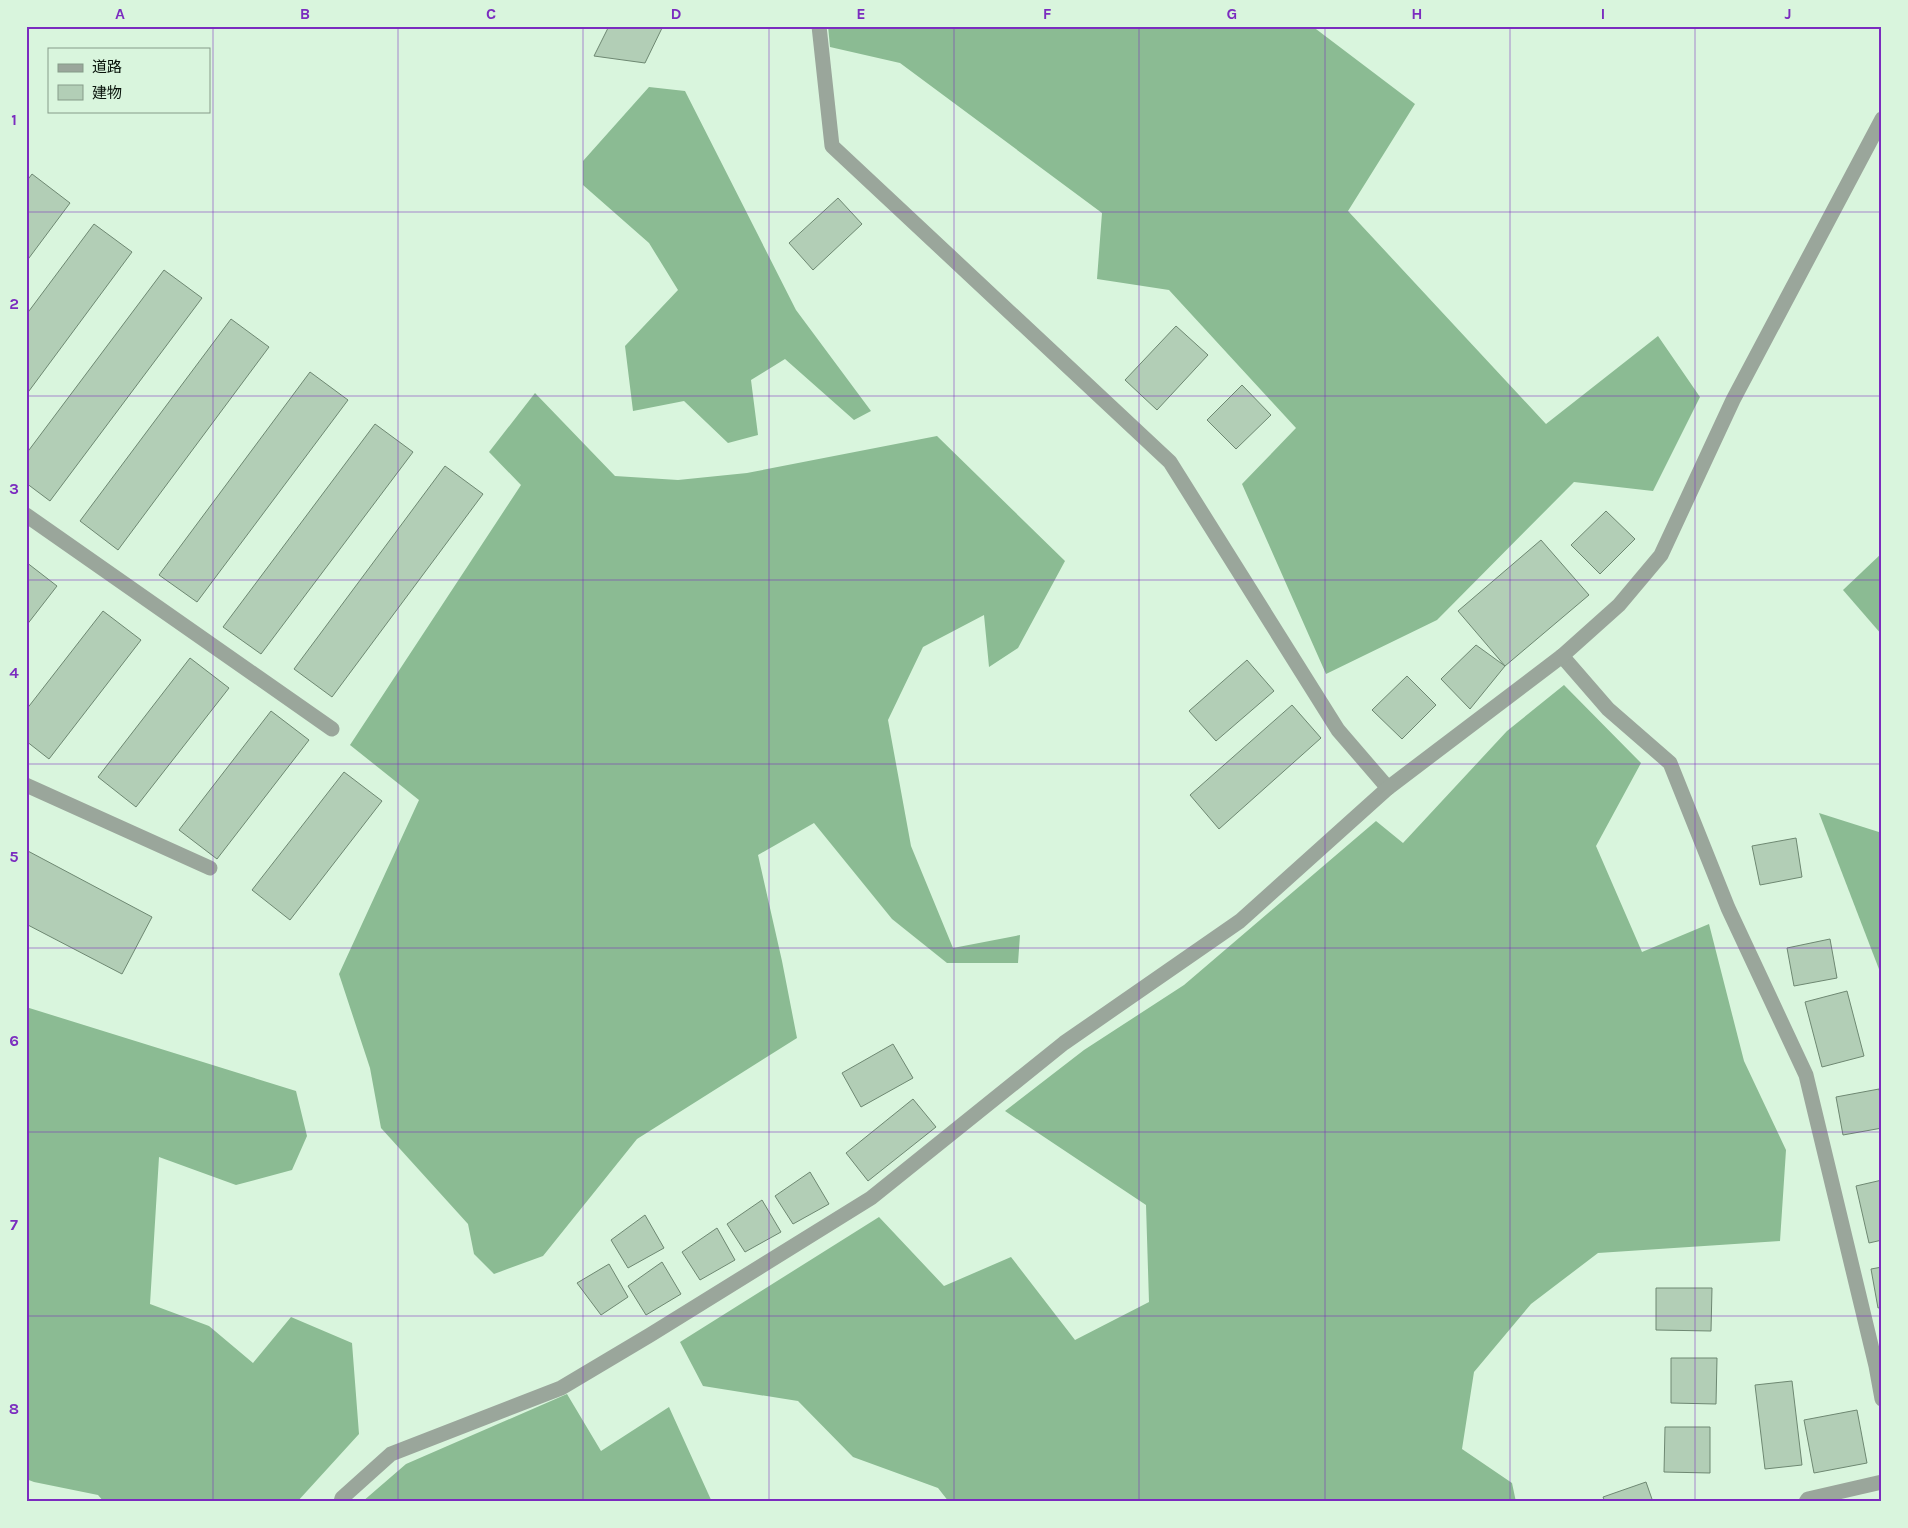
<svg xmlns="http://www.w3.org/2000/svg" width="1908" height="1528" viewBox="0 0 1908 1528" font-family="Karla,'Noto Sans JP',sans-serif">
  <rect width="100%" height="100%" fill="#d9f5dd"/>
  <g fill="#8bbb93">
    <path d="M828 26H1312L1415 104 1348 211 1546 424 1658 336 1700 397 1653 491 1574 482 1437 620 1326 674 1242 484 1296 428 1169 290 1097 279 1102 213 900 63 830 47Z"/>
    <path d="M649 87 685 91 796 310 871 411 854 420 785 359 751 380 758 435 728 443 684 401 633 411 625 346 678 290 649 243 583 185V161Z"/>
    <path d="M535 393 615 476 678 480 747 473 937 436 1065 561 1018 648 989 667 984 615 923 647 888 720 911 846 953 948 1020 935 1018 963H947L892 919 814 823 758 855 782 961 797 1038 637 1139 543 1256 494 1274 474 1254 468 1224 381 1128 370 1068 339 974 419 800 350 745 521 485 489 452Z"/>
    <path d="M1882 553V635L1843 590Z"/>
    <path d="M1564 685 1641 763 1596 846 1642 952 1709 924 1744 1061 1786 1150 1780 1241 1598 1253 1531 1304 1474 1372 1462 1449 1512 1483 1516 1502H949L938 1488 853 1457 798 1401 703 1386 680 1342 879 1217 944 1286 1011 1257 1075 1340 1149 1302 1146 1205 1005 1111 1084 1050 1184 985 1376 821 1403 843 1507 731Z"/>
    <path d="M1819 813 1882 833V977Z"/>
    <path d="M26 1007 296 1091 307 1136 292 1170 236 1185 159 1157 150 1304 209 1326 253 1363 291 1317 352 1343 359 1434 297 1502H104L98 1495 34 1482 26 1479Z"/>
    <path d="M567 1394 601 1451 669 1407 712 1502H362L406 1464Z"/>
  </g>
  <g fill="#b2ceb6" stroke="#6e8872">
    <path d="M609 26H663L645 63 594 56Z"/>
    <path d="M32 174 70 203 26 262V182Z"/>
    <path d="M838 198 862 224 813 270 789 243Z"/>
    <path d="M94 224 132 252 26 395V315Z"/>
    <path d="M164 270 202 298 50 501 26 483V454Z"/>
    <path d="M231 319 269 347 118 550 80 521Z"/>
    <path d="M1176 326 1208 355 1157 410 1125 380Z"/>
    <path d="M310 372 348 400 197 602 159 575Z"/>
    <path d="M1242 385 1271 415 1236 449 1207 420Z"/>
    <path d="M375 424 413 452 261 654 223 627Z"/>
    <path d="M445 466 483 494 332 697 294 669Z"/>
    <path d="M1606 511 1635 539 1600 574 1571 545Z"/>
    <path d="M1541 540 1589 595 1505 666 1458 611Z"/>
    <path d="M26 562 57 586 26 626Z"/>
    <path d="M103 611 141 640 49 759 26 741V710Z"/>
    <path d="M1476 645 1505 666 1470 709 1441 679Z"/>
    <path d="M190 658 229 688 136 807 98 777Z"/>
    <path d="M1247 660 1274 691 1216 741 1189 711Z"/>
    <path d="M1407 676 1436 705 1402 739 1372 710Z"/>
    <path d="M1292 705 1321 738 1219 829 1190 795Z"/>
    <path d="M271 711 309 740 217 859 179 830Z"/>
    <path d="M344 772 382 801 290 920 252 890Z"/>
    <path d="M1796 838 1802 877 1760 885 1752 846Z"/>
    <path d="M26 850 152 917 122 974 26 924Z"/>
    <path d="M1830 939 1837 978 1794 986 1787 948Z"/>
    <path d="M1847 991 1864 1056 1822 1067 1805 1002Z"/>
    <path d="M893 1044 913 1078 861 1107 842 1073Z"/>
    <path d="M1879 1089 1882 1102V1128L1843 1135 1836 1097Z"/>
    <path d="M913 1099 936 1127 868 1181 846 1153Z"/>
    <path d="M810 1172 829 1204 793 1224 775 1196Z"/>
    <path d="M1882 1180V1240L1869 1243 1856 1186Z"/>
    <path d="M762 1200 781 1232 745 1252 727 1224Z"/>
    <path d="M645 1215 664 1248 628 1268 611 1240Z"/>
    <path d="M717 1228 735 1260 700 1280 682 1252Z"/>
    <path d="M662 1262 681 1294 646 1315 628 1286Z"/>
    <path d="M609 1264 628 1297 601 1315 577 1283Z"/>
    <path d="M1882 1267V1307L1878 1308 1871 1269Z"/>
    <path d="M1656 1288H1712L1711 1331 1656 1330Z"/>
    <path d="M1671 1358H1717L1716 1404 1671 1403Z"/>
    <path d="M1792 1381 1802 1465 1765 1469 1755 1385Z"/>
    <path d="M1857 1410 1867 1463 1814 1473 1804 1420Z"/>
    <path d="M1665 1427H1710V1473L1664 1472Z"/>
    <path d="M1646 1482 1653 1502H1605L1603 1497Z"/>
  </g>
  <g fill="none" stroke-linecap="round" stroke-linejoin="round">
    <g stroke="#9aa69b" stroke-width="15">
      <path d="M819 26 832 146 1170 462 1338 730 1388 788"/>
      <path d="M26 515 332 729"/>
      <path d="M1562 656 1608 709 1670 763 1728 908 1806 1075 1876 1366 1882 1399"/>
      <path d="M26 785 210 868"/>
      <path d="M341 1502 342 1498 391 1454 561 1388 650 1335 871 1198 1064 1043 1240 921 1388 788 1562 656 1619 605 1661 555 1733 400 1882 119"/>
      <path d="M1806 1502 1808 1499 1882 1482"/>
    </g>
  </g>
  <path fill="none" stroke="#7b2cbf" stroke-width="1" stroke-opacity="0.55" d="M213 26V1502M398 26V1502M583 26V1502M769 26V1502M954 26V1502M1139 26V1502M1325 26V1502M1510 26V1502M1695 26V1502M26 212H1882M26 396H1882M26 580H1882M26 764H1882M26 948H1882M26 1132H1882M26 1316H1882"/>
  <rect width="1908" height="1528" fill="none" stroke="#d9f5dd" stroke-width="55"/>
  <rect x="48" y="48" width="162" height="65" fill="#d9f5dd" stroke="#869b89"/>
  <rect x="58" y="64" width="25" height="8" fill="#9aa69b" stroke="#869b89"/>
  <text x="92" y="72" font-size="15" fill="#09130b">道路</text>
  <rect x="58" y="85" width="25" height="15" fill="#b2ceb6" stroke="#869b89"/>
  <text x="92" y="98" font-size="15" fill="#09130b">建物</text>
  <rect x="28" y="28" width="1852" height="1472" fill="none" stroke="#7b2cbf" stroke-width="2"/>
  <g font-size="16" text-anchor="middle" font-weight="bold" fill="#7b2cbf">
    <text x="120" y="19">A</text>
    <text x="305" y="19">B</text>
    <text x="491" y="19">C</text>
    <text x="676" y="19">D</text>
    <text x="861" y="19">E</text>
    <text x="1047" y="19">F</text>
    <text x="1232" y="19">G</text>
    <text x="1417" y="19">H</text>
    <text x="1603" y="19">I</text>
    <text x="1788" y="19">J</text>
    <text x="14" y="125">1</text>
    <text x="14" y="309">2</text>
    <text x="14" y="494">3</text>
    <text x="14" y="678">4</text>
    <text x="14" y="862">5</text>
    <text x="14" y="1046">6</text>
    <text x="14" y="1230">7</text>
    <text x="14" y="1414">8</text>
  </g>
</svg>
